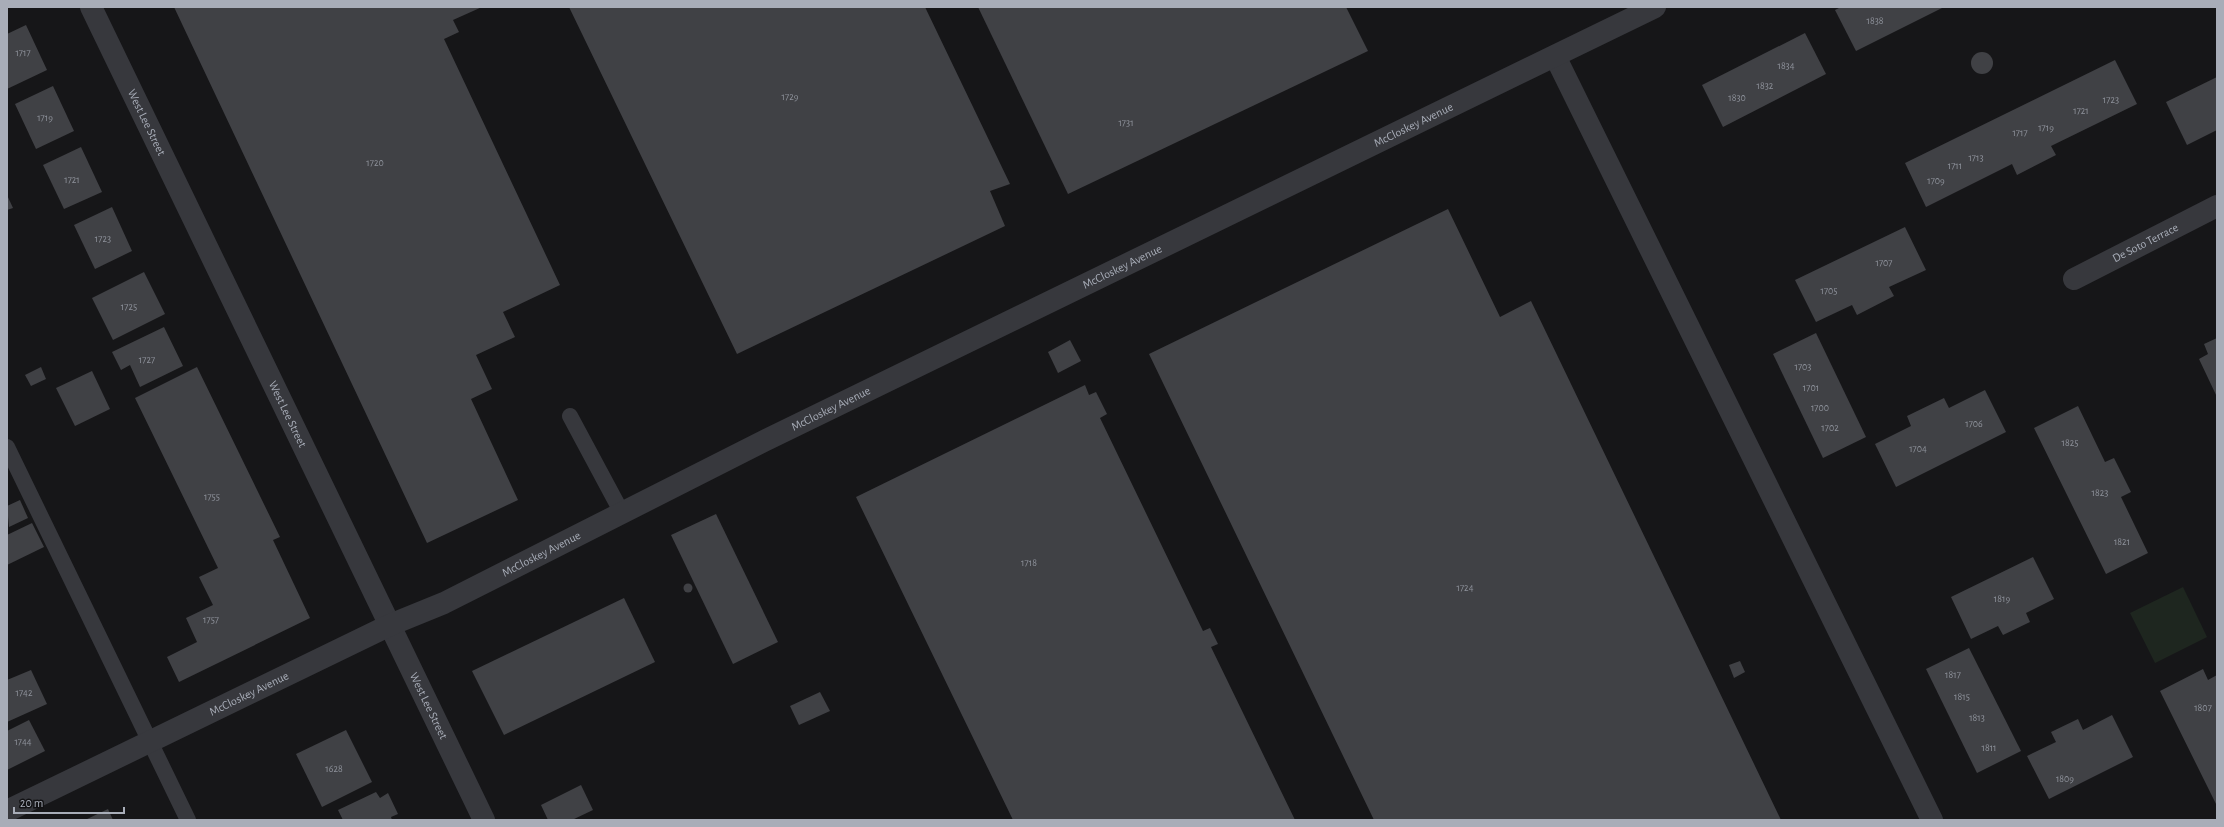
<svg xmlns="http://www.w3.org/2000/svg" width="2224" height="827" viewBox="0 0 2224 827" font-family="'Alegreya Sans',sans-serif">
  <rect width="100%" height="100%" fill="#161618"/>
  <path fill="#1e261f" d="M2183 587 2207 637 2155 663 2130 613Z"/>
  <g fill="#404145">
    <path d="M174 7H482L453 20 459 32 444 39 560 285 503 312 515 337 476 355 492 389 471 399 518 500 427 543Z"/>
    <path d="M569 7H925L1010 184 990 191 1005 226 737 354Z"/>
    <path d="M978 7H1346L1368 51 1068 194Z"/>
    <path d="M1841 7H1944L1856 51 1835 10Z"/>
    <path d="M26 25 47 70 7 89V34Z"/>
    <path d="M1805 33 1826 74 1723 127 1702 85Z"/>
    <circle cx="1982" cy="63" r="11"/>
    <path d="M2115 60 2137 104 2051 146 2056 155 2017 175 2012 164 1926 207 1905 163Z"/>
    <path d="M2217 77V130L2187 145 2166 102Z"/>
    <path d="M53 86 74 131 36 149 15 104Z"/>
    <path d="M81 147 102 192 64 209 43 165Z"/>
    <path d="M7 195 13 208 7 210Z"/>
    <path d="M112 207 132 251 95 269 74 225Z"/>
    <path d="M1448 209 1500 317 1531 301 1781 820H1374L1149 354Z"/>
    <path d="M1905 227 1926 270 1889 287 1894 296 1857 315 1852 305 1816 322 1795 280Z"/>
    <path d="M144 272 165 314 113 340 92 298Z"/>
    <path d="M164 327 183 366 140 387 130 365 121 370 112 352Z"/>
    <path d="M1816 333 1866 437 1823 458 1773 354Z"/>
    <path d="M2217 338V397L2199 359 2208 354 2204 344Z"/>
    <path d="M1070 340 1081 361 1058 373 1048 352Z"/>
    <path d="M41 367 46 379 31 386 25 375Z"/>
    <path d="M197 367 280 537 273 540 310 618 179 682 167 657 197 642 186 618 213 605 199 577 218 568 135 398Z"/>
    <path d="M92 371 110 409 75 426 56 388Z"/>
    <path d="M1085 385 1089 395 1096 392 1107 414 1100 418 1203 631 1210 628 1218 644 1211 647 1295 820H1013L856 497Z"/>
    <path d="M1985 390 2006 432 1896 487 1875 444 1911 426 1907 416 1944 398 1949 408Z"/>
    <path d="M2078 406 2105 462 2114 458 2131 492 2121 497 2148 553 2106 574 2034 428Z"/>
    <path d="M20 500 28 518 9 527 7 506Z"/>
    <path d="M716 514 778 642 733 664 671 535Z"/>
    <path d="M32 523 44 547 7 565V535Z"/>
    <path d="M2033 557 2054 599 2026 613 2030 622 2003 635 1998 626 1971 639 1951 597Z"/>
    <circle cx="688" cy="588" r="4.5"/>
    <path d="M624 598 655 662 504 735 472 671Z"/>
    <path d="M1969 648 2021 751 1977 773 1926 669Z"/>
    <path d="M1740 661 1745 672 1734 678 1729 665Z"/>
    <path d="M2203 669 2208 680 2217 675V806L2160 691Z"/>
    <path d="M31 670 47 704 7 722V680Z"/>
    <path d="M820 692 830 711 799 725 790 706Z"/>
    <path d="M2112 715 2133 757 2049 799 2027 756 2056 742 2051 732 2078 719 2083 730Z"/>
    <path d="M29 720 45 751 7 770V731Z"/>
    <path d="M346 730 372 782 322 807 296 754Z"/>
    <path d="M581 785 593 810 572 820H548L541 805Z"/>
    <path d="M376 792 380 798 388 793 398 814 391 817 392 820H343L338 810Z"/>
    <path d="M108 809 113 820H85Z"/>
  </g>
  <g fill="none" stroke-linecap="round" stroke-linejoin="round">
    <g stroke="#37383d" stroke-width="16">
      <path d="M570 416 622 513"/>
      <path d="M7 447 188 820"/>
    </g>
    <g stroke="#37383d" stroke-width="22">
      <path id="s1" d="M91 7 484 820"/>
      <path d="M1555 56 1932 820"/>
      <path id="s2" d="M2074 279 2217 206"/>
      <path id="s3" d="M7 811 390 625 444 603 764 441 1655 7"/>
    </g>
  </g>
  <g text-anchor="middle" stroke-width="3" stroke-linejoin="round" paint-order="stroke">
    <g font-size="10" fill="#8e929b">
      <text x="1875" y="24">1838</text>
      <text x="23" y="56">1717</text>
      <text x="1786" y="69">1834</text>
      <text x="1765" y="89">1832</text>
      <text x="790" y="100">1729</text>
      <text x="1737" y="101">1830</text>
      <text x="2111" y="103">1723</text>
      <text x="2081" y="114">1721</text>
      <text x="45" y="121">1719</text>
      <text x="1126" y="126">1731</text>
      <text x="2046" y="131">1719</text>
      <text x="2020" y="136">1717</text>
      <text x="1976" y="161">1713</text>
      <text x="375" y="166">1720</text>
      <text x="1955" y="169">1711</text>
      <text x="72" y="183">1721</text>
      <text x="1936" y="184">1709</text>
      <text x="103" y="242">1723</text>
      <text x="1884" y="266">1707</text>
      <text x="1829" y="294">1705</text>
      <text x="129" y="310">1725</text>
      <text x="147" y="363">1727</text>
      <text x="1803" y="370">1703</text>
      <text x="1811" y="391">1701</text>
      <text x="1820" y="411">1700</text>
      <text x="1974" y="427">1706</text>
      <text x="1830" y="431">1702</text>
      <text x="2070" y="446">1825</text>
      <text x="1918" y="452">1704</text>
      <text x="2100" y="496">1823</text>
      <text x="212" y="500">1755</text>
      <text x="2122" y="545">1821</text>
      <text x="1029" y="566">1718</text>
      <text x="1465" y="591">1724</text>
      <text x="2002" y="602">1819</text>
      <text x="211" y="623">1757</text>
      <text x="1953" y="678">1817</text>
      <text x="24" y="696">1742</text>
      <text x="1962" y="700">1815</text>
      <text x="2203" y="711">1807</text>
      <text x="1977" y="721">1813</text>
      <text x="23" y="745">1744</text>
      <text x="1989" y="751">1811</text>
      <text x="334" y="772">1628</text>
      <text x="2065" y="782">1809</text>
    </g>
    <g font-size="12" fill="#a8adb8" stroke="#111113">
      <text dy="4" stroke="none"><textPath href="#s1" startOffset="128">West Lee Street</textPath></text>
      <text dy="4" stroke="none"><textPath href="#s3" startOffset="1565">McCloskey Avenue</textPath></text>
      <text dy="4" stroke="none"><textPath href="#s2" startOffset="80">De Soto Terrace</textPath></text>
      <text dy="4" stroke="none"><textPath href="#s3" startOffset="1241">McCloskey Avenue</textPath></text>
      <text dy="4" stroke="none"><textPath href="#s3" startOffset="917">McCloskey Avenue</textPath></text>
      <text dy="4" stroke="none"><textPath href="#s1" startOffset="452">West Lee Street</textPath></text>
      <text dy="4" stroke="none"><textPath href="#s3" startOffset="593">McCloskey Avenue</textPath></text>
      <text dy="4" stroke="none"><textPath href="#s3" startOffset="269">McCloskey Avenue</textPath></text>
      <text dy="4" stroke="none"><textPath href="#s1" startOffset="776">West Lee Street</textPath></text>
    </g>
  </g>
  <rect width="2224" height="827" fill="none" stroke="#a8adb8" stroke-width="16"/>
  <path d="M14 807v6h110v-6" fill="none" stroke="#a8adb8" stroke-width="2"/>
  <text x="20" y="807" font-size="12" fill="#a8adb8" stroke="#111113" stroke-width="3" paint-order="stroke">20 m</text>
</svg>
